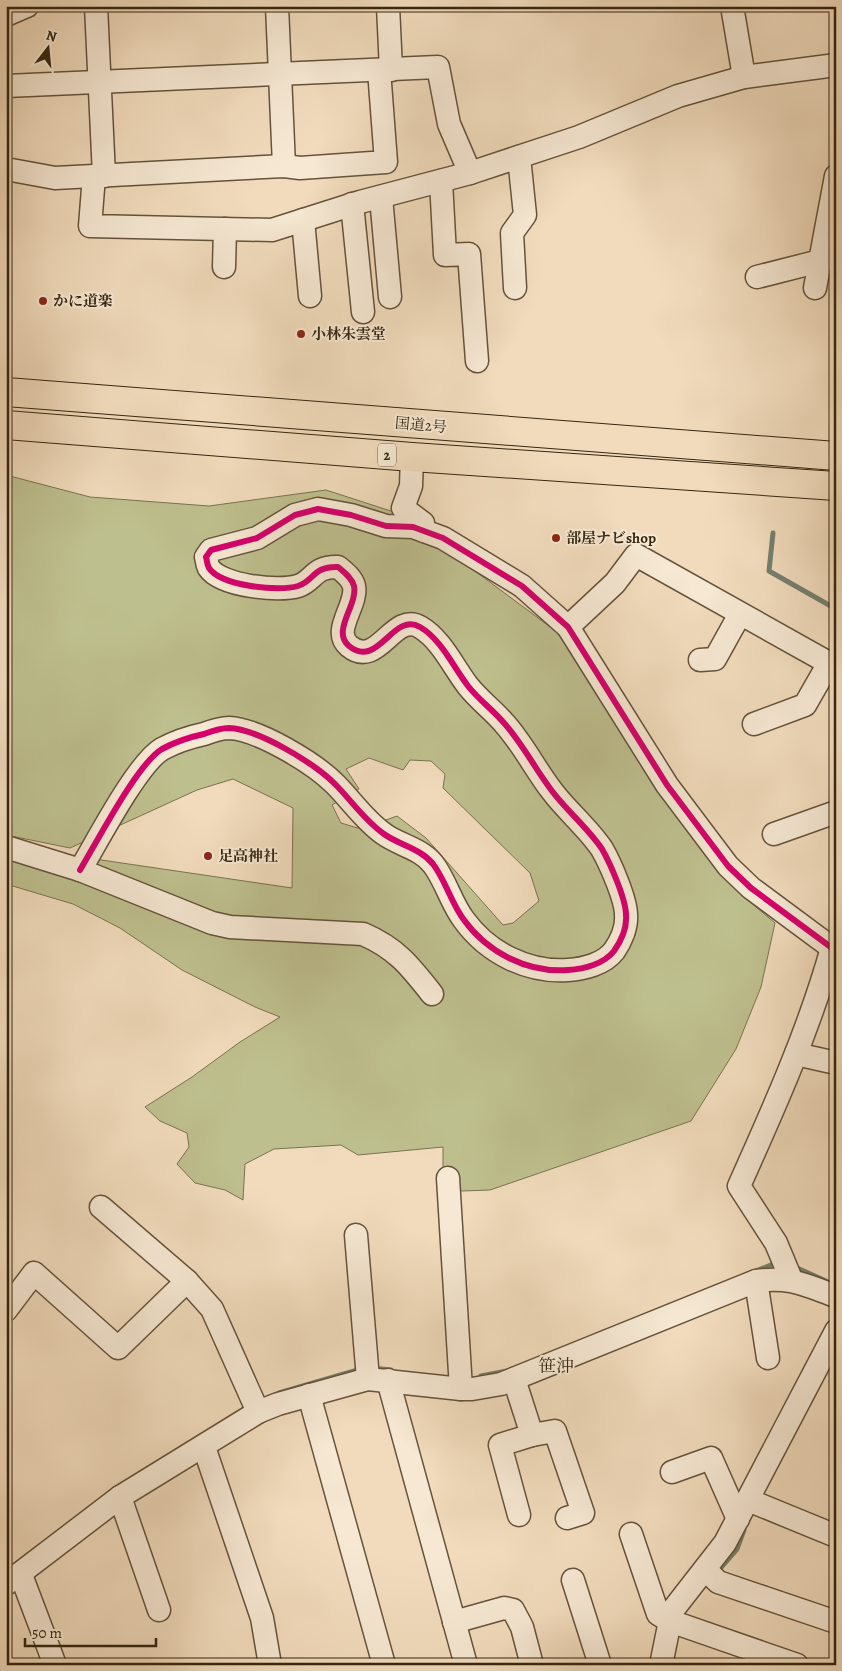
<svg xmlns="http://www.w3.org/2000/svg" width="842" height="1671" viewBox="0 0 842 1671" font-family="Alegreya,'Noto Serif JP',serif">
  <rect width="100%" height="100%" fill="#f1dbbc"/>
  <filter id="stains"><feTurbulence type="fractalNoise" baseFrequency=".004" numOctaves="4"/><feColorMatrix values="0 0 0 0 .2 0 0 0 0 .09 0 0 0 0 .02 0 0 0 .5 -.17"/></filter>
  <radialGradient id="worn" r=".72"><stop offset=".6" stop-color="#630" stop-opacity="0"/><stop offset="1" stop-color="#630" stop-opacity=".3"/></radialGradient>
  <path fill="#bebf8e" stroke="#7a724f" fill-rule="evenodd" d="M6 475 90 497 209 506 326 490 397 513 565 638 659 781 737 891 775 923 761 987 736 1049 691 1121 490 1190 462 1191 443 1181V1147L358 1155 341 1145 274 1149 245 1164 243 1200 225 1190 195 1183 177 1164 189 1147 187 1133 160 1121 145 1107 192 1077 240 1042 280 1017 255 1007 182 970 120 928 73 904 6 884V846L292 888 293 808 233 779 197 790 70 848 6 835V777L10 772 6 742ZM369 758 403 770 410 760 431 761 445 774 443 788 530 873 539 901 513 923 503 925 426 838 397 816 361 829 341 823 332 805 359 789 346 769Z"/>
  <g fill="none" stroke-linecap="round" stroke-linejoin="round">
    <g stroke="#73806d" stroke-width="5">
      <path d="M773 533 769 571 836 609"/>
      <path d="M797 1268 826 1281"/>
      <path d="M756 1271 776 1263"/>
      <path d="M372 1368 391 1370"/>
      <path d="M481 1376 507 1371"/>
      <path d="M279 1393 361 1369"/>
      <path d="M717 1572 737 1549 744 1530"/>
    </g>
    <defs>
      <g id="minor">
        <path d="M96 6 104 176"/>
        <path d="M277 6 284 166"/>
        <path d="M388 6 391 70"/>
        <path d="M732 6 744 77"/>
        <path d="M6 15 27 6"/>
        <path d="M6 86 438 67 449 124 470 173"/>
        <path d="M6 169 55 178 284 166 300 168 386 162 379 70"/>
        <path d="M94 176 90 226 272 230 360 202 470 173 579 137 678 96 744 77 836 65"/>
        <path d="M441 181 445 255 469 254 477 361"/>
        <path d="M381 197 390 297"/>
        <path d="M352 204 363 312"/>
        <path d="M303 220 310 296"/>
        <path d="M224 267 225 229"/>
        <path d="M757 277 820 261"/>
        <path d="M515 288 512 233 525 215 519 157"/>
        <path d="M815 288 836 176"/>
        <path d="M412 457 411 486 403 508 423 523 424 531"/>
        <path d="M568 627 615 583 636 555 836 667"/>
        <path d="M700 660 715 659 740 614"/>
        <path d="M754 724 805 705 829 663"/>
        <path d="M774 834 836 812"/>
        <path d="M6 847 80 870 212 923 230 927 363 934C396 948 410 966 432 994"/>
        <path d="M80 870C97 842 137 764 162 749 175 742 190 737 204 734 212 731 221 728 229 728 258 729 314 763 335 784 351 800 365 821 384 834 399 845 420 848 433 864 446 881 451 903 464 920 488 953 528 973 568 970 584 969 604 964 614 951 621 941 627 927 626 915 626 899 610 863 602 849 588 828 567 811 552 791 535 769 523 744 504 723 493 710 479 700 468 686 454 668 441 639 420 627 393 611 378 670 349 646 331 631 358 605 354 586 352 578 344 572 338 567 313 566 314 581 298 586 279 592 221 586 209 568 207 565 207 560 206 557L211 550 257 538 295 515 318 509 351 515 386 526 413 527 443 538 522 586 568 627 667 785 728 866 751 888 832 948"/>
        <path d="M796 1054 836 1063"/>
        <path d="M448 1178 461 1389"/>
        <path d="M101 1207 187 1281 212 1309 258 1412"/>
        <path d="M356 1235 368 1379"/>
        <path d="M791 1279 776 1243 739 1186C774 1108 809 1030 832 948L836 946"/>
        <path d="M756 1281 768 1358"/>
        <path d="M6 1310 34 1273 118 1348 187 1281"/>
        <path d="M514 1379 532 1435 500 1445 519 1515"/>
        <path d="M388 1380 466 1665"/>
        <path d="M309 1395 384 1665"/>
        <path d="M532 1435 555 1431 583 1513 567 1518"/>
        <path d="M204 1447 262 1618 270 1665"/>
        <path d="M672 1472 711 1458 738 1519"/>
        <path d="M120 1497 159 1610"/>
        <path d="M748 1500 836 1536"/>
        <path d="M631 1534 658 1614 670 1621 797 1665"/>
        <path d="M705 1569 718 1582 836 1622"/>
        <path d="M21 1575 55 1665"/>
        <path d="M573 1580 600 1665"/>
        <path d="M6 1584 120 1497 258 1412 278 1404 368 1379 461 1389H472L501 1384 756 1281C790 1276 805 1285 836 1296"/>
        <path d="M454 1622 504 1608 513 1610 522 1627 532 1665"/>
        <path d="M661 1665 672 1611 725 1543 836 1331"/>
      </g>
      <g id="highway">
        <path d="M6 392 836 456"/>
        <path d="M6 425 412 457 836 486"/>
      </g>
    </defs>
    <use href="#minor" stroke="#65533b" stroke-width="25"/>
    <use href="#highway" stroke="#362610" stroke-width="30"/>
    <use href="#minor" stroke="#f6e8d3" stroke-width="22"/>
    <use href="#highway" stroke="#f1dbbc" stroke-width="28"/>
    <defs>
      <path id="cycleway" d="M80 870C97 842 137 764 162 749 175 742 190 737 204 734 212 731 221 728 229 728 258 729 314 763 335 784 351 800 365 821 384 834 399 845 420 848 433 864 446 881 451 903 464 920 488 953 528 973 568 970 584 969 604 964 614 951 621 941 627 927 626 915 626 899 610 863 602 849 588 828 567 811 552 791 535 769 523 744 504 723 493 710 479 700 468 686 454 668 441 639 420 627 393 611 378 670 349 646 331 631 358 605 354 586 352 578 344 572 338 567 313 566 314 581 298 586 279 592 221 586 209 568 207 565 207 560 206 557L211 550 257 538 295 515 318 509 351 515 386 526 413 527 443 538 522 586 568 627 667 785 728 866 751 888 832 948"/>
    </defs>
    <use href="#cycleway" stroke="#f6e8d3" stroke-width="9"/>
    <use href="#cycleway" stroke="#d6006c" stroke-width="6"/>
  </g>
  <g fill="#8f2418" stroke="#f6e8d3" stroke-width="2">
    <circle cx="43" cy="301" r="5"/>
    <circle cx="301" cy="334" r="5"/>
    <circle cx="556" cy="538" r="5"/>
    <circle cx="208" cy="856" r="5"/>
  </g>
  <g text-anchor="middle" stroke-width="4" stroke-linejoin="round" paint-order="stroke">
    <rect fill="#f6e8d3" stroke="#70604a" stroke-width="1" x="378" y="443.5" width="18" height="23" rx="4"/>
    <g font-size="14" font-weight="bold" fill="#362610">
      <text x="387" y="460">2</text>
    </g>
    <g font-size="15" font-weight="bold" fill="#362610" stroke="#f6e8d3" text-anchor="start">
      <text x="53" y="306">かに道楽</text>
      <text x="311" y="339">小林朱雲堂</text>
      <text x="566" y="543">部屋ナビshop</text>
      <text x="218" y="861">足高神社</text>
    </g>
    <g font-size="15" fill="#362610" stroke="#f6e8d3">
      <text transform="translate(421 425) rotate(5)" y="5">国道2号</text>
    </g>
    <g font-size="18" fill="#362610" stroke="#f6e8d3">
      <text x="556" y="1372">笹沖</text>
    </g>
  </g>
  <rect width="842" height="1671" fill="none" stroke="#f1dbbc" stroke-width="25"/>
  <rect x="8" y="8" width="827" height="1656" fill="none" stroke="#362610" stroke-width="2.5"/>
  <rect x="12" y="12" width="817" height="1646" fill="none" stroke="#362610"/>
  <g transform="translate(48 48) rotate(16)" stroke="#f6e8d3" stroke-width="4" paint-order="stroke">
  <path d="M0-4L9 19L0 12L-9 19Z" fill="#362610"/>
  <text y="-8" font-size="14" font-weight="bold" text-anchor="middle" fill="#362610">N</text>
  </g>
  <path d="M25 1638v8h131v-8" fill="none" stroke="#362610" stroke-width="2.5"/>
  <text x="32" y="1638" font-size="15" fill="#362610" stroke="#f6e8d3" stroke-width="4" paint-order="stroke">50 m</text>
  <rect width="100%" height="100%" filter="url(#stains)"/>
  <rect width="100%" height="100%" fill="url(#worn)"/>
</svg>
